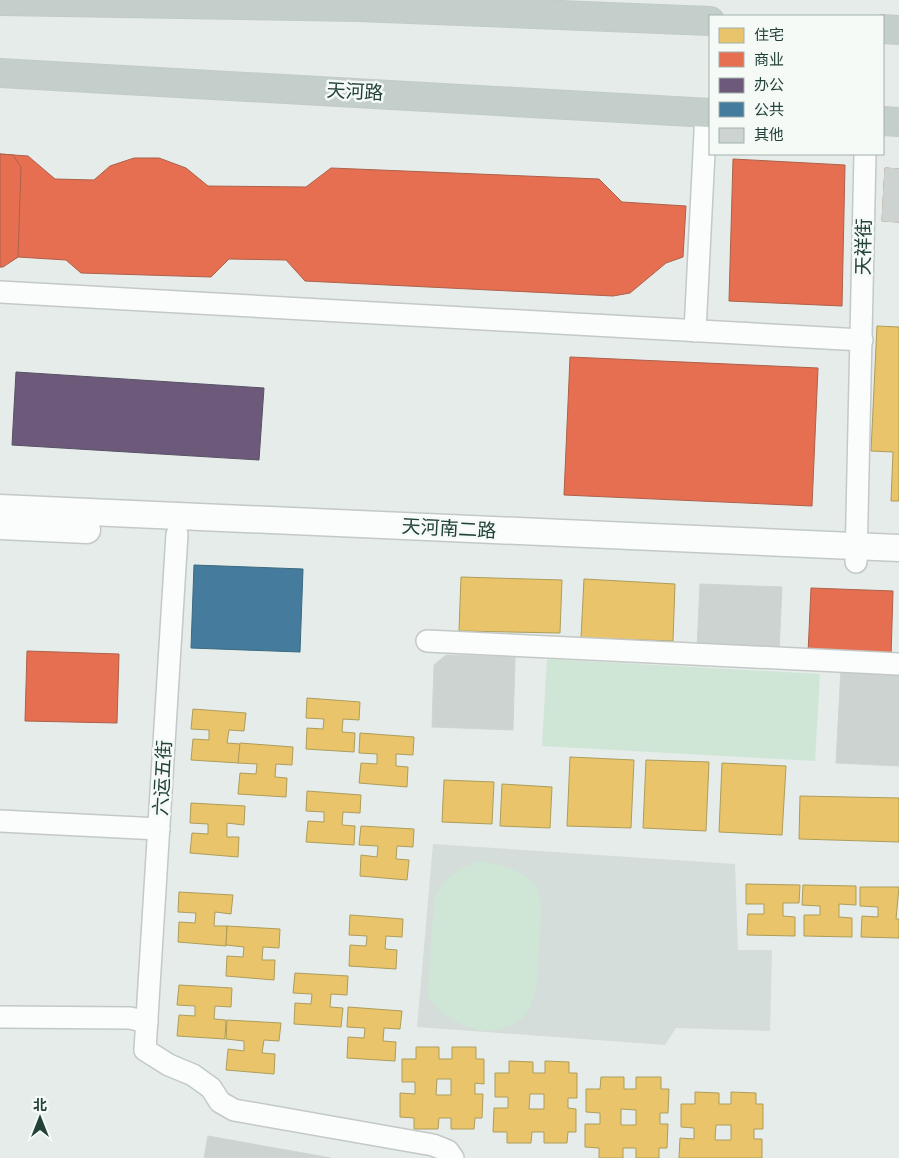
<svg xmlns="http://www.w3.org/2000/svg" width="899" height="1158" viewBox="0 0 899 1158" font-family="'PT Sans Narrow','Noto Sans SC',sans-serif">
  <rect width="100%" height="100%" fill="#e6ece9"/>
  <path fill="#d4ddd9" d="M433 844 735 864 738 950H772L770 1031 676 1028 665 1045 417 1027Z"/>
  <g fill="#cfe5d5">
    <path d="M547 659 820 674 815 761 542 746Z"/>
    <path d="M479 861C496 863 526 870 536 887 545 904 540 925 539 943 537 977 541 1023 498 1029 486 1031 475 1031 464 1025 448 1018 436 1011 428 995L434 898 444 882 461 868Z"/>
  </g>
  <g fill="#e9c46a" stroke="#ad9d5b" fill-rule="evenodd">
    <path d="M877 326 899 327V501H891L893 452 871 451Z"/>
    <path d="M461 577 562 580 560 633 459 631Z"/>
    <path d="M584 579 675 584 673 641 581 638Z"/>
    <path d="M307 698 360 702 359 720 343 719 342 732 355 733 354 752 306 749 307 728 323 729 324 719 306 718Z"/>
    <path d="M193 709 246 713 244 731 229 730 227 743 240 744 239 763 191 760 193 739 209 740V730L191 729Z"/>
    <path d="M360 733 414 737 413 755 396 754V766L408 767 407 787 359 783 361 763 377 764V754L359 753Z"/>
    <path d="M240 743 293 747 292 765 276 764 275 777 287 778 286 797 238 794 240 773 256 774 257 764 238 763Z"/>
    <path d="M570 757 634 760 631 828 567 826Z"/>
    <path d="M646 760 709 762 706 831 643 828Z"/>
    <path d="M722 763 786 766 782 835 719 832Z"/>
    <path d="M444 780 494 782 492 824 442 822Z"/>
    <path d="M502 784 552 787 550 828 500 826Z"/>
    <path d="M307 791 361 795 360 813 343 812 342 825 355 826 354 845 306 842 308 821 324 822V812L306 811Z"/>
    <path d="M800 796 899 798V842L799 839Z"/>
    <path d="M191 803 245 806 244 825 227 823V837H239L238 857 190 853 192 833 208 834V824L190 823Z"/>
    <path d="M361 826 414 829 413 847 397 846 396 859 409 860 407 880 360 876 361 855 377 857 378 846 359 845Z"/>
    <path d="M746 884 800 885 799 903H783V916L795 917V936L747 935 748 914H764V904H746Z"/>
    <path d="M803 885 856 886V905L839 904V917L852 918V937L804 936V915H820V906L802 905Z"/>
    <path d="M860 887H899L896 919H899V938L861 937 862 916 878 917V907L860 906Z"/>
    <path d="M179 892 233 895 231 914 215 912 214 926H227L226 946 178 942 179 922 195 923 196 913 178 912Z"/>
    <path d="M350 915 403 919 402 937 386 936 385 949 397 950 396 969 349 966 350 945 366 946 367 936 349 935Z"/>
    <path d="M227 926 280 929 279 948 263 947 262 960H275L274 980 226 976 227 956 243 957 244 947 226 945Z"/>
    <path d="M295 973 348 976 347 995 331 994 330 1007 343 1008 341 1027 294 1024 295 1003 311 1004 312 994 293 993Z"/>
    <path d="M179 985 232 988 231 1007 215 1006 214 1019 226 1020 225 1039 177 1036 179 1015 195 1016V1006L177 1005Z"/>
    <path d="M348 1007 402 1011 400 1029 384 1028 383 1041 396 1042 395 1061 347 1058 348 1037 364 1038 365 1028 347 1027Z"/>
    <path d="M227 1020 281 1023 279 1041 264 1040 262 1053 275 1054 274 1074 226 1070 228 1049 244 1051V1041L226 1039Z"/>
    <path d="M416 1047H439V1059H452V1047H476V1059H484V1084L475 1083V1094H483L482 1118H475L474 1129H451V1118H439L438 1129H414V1118L400 1117V1093L415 1094V1082H402V1059H416ZM437 1079H451V1095H436Z"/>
    <path d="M509 1061 533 1062V1073H545V1061L569 1062V1073H577V1098H568V1108L576 1109V1132H568L567 1143H544V1132H532L531 1143H507V1132H493L494 1108H508V1097H495V1073H509ZM530 1094H544V1109H529Z"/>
    <path d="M601 1077H624V1089H636V1077H661V1089H669L668 1113H660V1124H668L667 1148H659V1158H636V1148H623V1158H599V1148L585 1147V1124H600V1113L586 1112V1089H600ZM621 1109 636 1110V1125H621Z"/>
    <path d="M695 1092 719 1093V1104H731V1092L756 1093V1104H763V1129H754V1139H762V1158H679L680 1138 694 1139V1128L681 1127V1104H695ZM716 1125H731V1140H715Z"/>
  </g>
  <g fill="#e76f51" stroke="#ac614a">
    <path d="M0 154 28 156 55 179 94 180 110 166 134 158H159L186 168 208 186 306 187 331 168 599 179 622 202 686 206 683 257 666 263 630 293 613 296 305 281 286 260 229 259 211 277 81 273 66 260 18 257 0 267Z"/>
    <path d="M0 154 13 155 21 167 18 257 3 267H0Z"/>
    <path d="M733 159 845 165 842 306 729 301Z"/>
    <path d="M885 168 899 169V222L882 221Z"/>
    <path d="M570 357 818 368 812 506 564 495Z"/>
    <path d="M811 588 893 591 891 657 808 653Z"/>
    <path d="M27 651 119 654 117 723 25 721Z"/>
  </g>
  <path fill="#6d597a" stroke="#565266" d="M16 372 264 388 259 460 12 445Z"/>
  <path fill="#457b9d" stroke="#3a6a7f" d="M194 565 303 569 300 652 191 648Z"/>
  <g fill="#cdd3d0" stroke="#cfd5d2">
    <path d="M885 168 899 169V222L882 221Z"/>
    <path d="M700 584 782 587 779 652 697 649Z"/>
    <path d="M446 655 515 657 513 730 432 727 434 665Z"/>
    <path d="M841 668 899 671V766L836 763Z"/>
    <path d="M208 1136 331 1158H204Z"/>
  </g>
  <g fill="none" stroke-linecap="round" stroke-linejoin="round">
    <defs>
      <g id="minor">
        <path d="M0 292 862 340"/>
        <path d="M695 331 706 113"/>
        <path d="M177 534 145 1050 169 1065 193 1075 211 1088 220 1102 234 1110 433 1145 448 1151 453 1158"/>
        <path d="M856 562 865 154"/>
        <path d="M427 641 899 664"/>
        <path d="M0 821 159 829"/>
        <path d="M0 1017 130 1018 147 1022"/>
      </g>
      <g id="tertiary">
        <path d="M0 508 899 548"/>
        <path d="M0 526 87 530"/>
      </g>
      <g id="trunk">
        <path d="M0 1 359 7 710 21"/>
        <path d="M883 29 899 30"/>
        <path d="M0 73 710 113"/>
        <path d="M883 121 899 122"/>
      </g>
    </defs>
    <use href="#minor" stroke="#c3c9c6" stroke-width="24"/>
    <use href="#tertiary" stroke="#c3c9c6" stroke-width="29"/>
    <use href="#trunk" stroke="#c2cbc8" stroke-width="30"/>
    <use href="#minor" stroke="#fbfcfc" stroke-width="21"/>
    <use href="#tertiary" stroke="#fbfcfc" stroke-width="26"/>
    <use href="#trunk" stroke="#c4ceca" stroke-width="28"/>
  </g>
  <g text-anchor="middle" stroke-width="5" stroke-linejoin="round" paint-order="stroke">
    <g font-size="19" fill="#224138" stroke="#f5faf7">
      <text transform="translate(355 91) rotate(3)" y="7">天河路</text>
      <text transform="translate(863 247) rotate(-89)" y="7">天祥街</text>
      <text transform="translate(449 528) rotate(3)" y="7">天河南二路</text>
      <text transform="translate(162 778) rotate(-87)" y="7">六运五街</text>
    </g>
  </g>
  <rect x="709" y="15" width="175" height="140" fill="#f5faf7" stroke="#a1b0ab"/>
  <rect x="719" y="28" width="25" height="15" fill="#e9c46a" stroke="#a1b0ab"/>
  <text x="754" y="40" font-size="15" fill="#224138">住宅</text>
  <rect x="719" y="52" width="25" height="15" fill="#e76f51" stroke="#a1b0ab"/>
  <text x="754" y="65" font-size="15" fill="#224138">商业</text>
  <rect x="719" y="78" width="25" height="15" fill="#6d597a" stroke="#a1b0ab"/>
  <text x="754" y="90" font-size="15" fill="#224138">办公</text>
  <rect x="719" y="102" width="25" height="15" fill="#457b9d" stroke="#a1b0ab"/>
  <text x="754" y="115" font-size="15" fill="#224138">公共</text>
  <rect x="719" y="128" width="25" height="15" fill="#cdd3d0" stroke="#a1b0ab"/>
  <text x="754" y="140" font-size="15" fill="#224138">其他</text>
  <g transform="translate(40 1118)" stroke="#f5faf7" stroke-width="4" paint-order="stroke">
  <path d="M0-4L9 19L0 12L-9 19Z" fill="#224138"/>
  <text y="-8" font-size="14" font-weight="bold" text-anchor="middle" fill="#224138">北</text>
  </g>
</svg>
